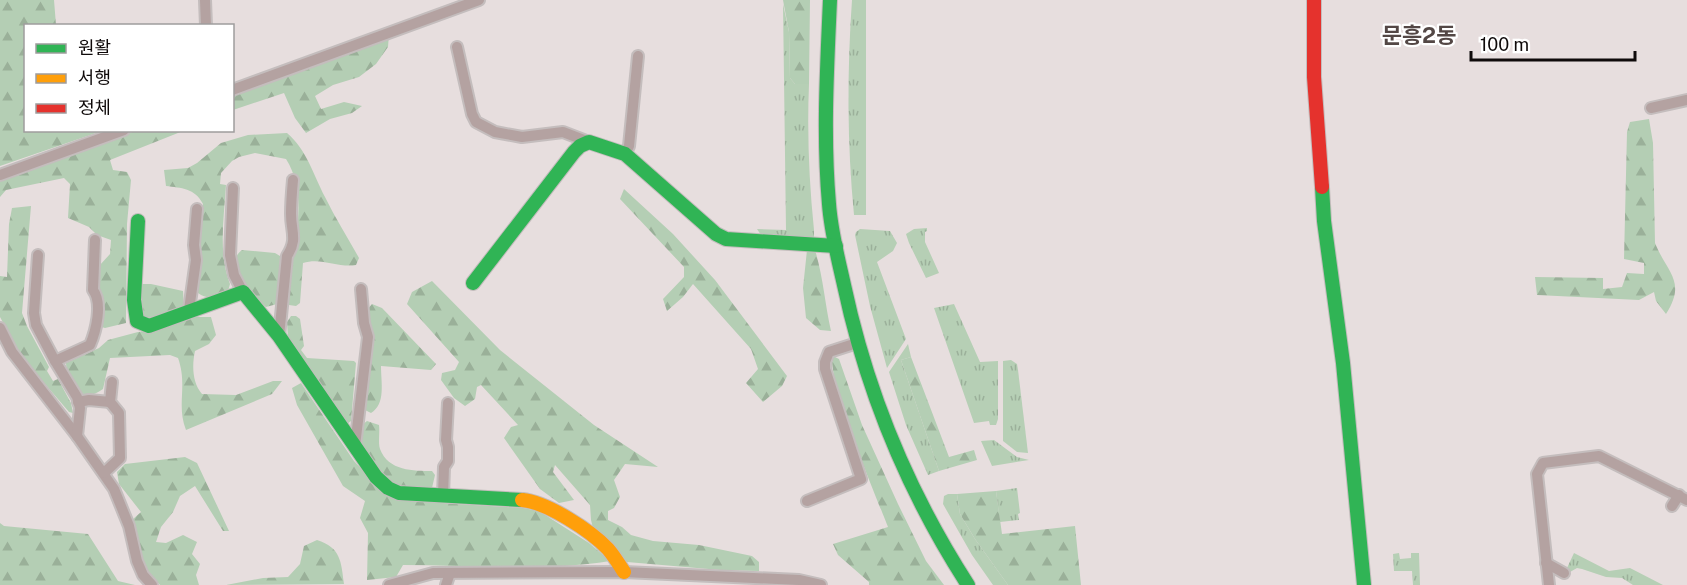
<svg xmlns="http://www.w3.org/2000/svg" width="1687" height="585" viewBox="0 0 1687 585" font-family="'Public Sans','Noto Sans KR',sans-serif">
  <defs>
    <pattern id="grass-tufts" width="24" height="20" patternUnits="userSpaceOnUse" patternTransform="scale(1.5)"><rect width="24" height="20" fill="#b6cfb5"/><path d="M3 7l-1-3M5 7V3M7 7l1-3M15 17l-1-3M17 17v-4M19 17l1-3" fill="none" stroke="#9bb09a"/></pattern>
    <pattern id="forest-firs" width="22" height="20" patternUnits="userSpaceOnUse" patternTransform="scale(1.5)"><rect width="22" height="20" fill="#b4ceb4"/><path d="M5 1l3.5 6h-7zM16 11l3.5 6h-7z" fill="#9ab099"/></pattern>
  </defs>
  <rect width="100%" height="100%" fill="#e7dede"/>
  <g fill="url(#grass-tufts)">
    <path d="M852 0H866V215H854C847 144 847 71 852 0Z"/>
    <path d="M783 4 789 32 790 78 795 84H809C807 133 809 181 814 230V237L808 239 761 235 757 229 786 230Z"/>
    <path d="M927 228V231L925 232V242L939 273 926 278 909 243 906 234 914 229Z"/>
    <path d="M860 229 890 231 897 243 893 251 877 262 906 339 887 368 870 306 855 235 856 232Z"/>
    <path d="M954 304 980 362 998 361V419L996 425H990L989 421 974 423 934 308Z"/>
    <path d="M908 344 911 357 901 360 939 471 928 475 906 425 889 372Z"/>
    <path d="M1011 360 1017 364 1018 370 1028 453 1017 452 1003 441V361Z"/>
    <path d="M994 440 1017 457 1029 460 992 466 981 441Z"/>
    <path d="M1017 488 1020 513 1018 514 1019 520 1000 522 996 491Z"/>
    <path d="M948 494H957L960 514 975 539 1008 585H993L972 555 943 504 944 496Z"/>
    <path d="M1399 553 1400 559 1411 558V553H1419L1420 585H1413L1412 571H1394L1393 554Z"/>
    <path d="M1574 553 1609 571 1630 568 1663 585H1633L1622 578 1606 577 1582 569 1577 568 1570 572 1566 570Z"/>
  </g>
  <g fill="url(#forest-firs)">
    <path d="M0 0H54L56 25H58L26 26V130L102 131 0 166Z"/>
    <path d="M783 0H810L809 84H795L790 78 789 32Z"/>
    <path d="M389 34 388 47 376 64 359 77 333 85 315 96 321 109 344 102 362 106 352 113 330 119 306 133 295 118 284 93 233 110V94Z"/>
    <path d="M1649 119 1653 143 1655 243C1667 273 1687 281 1666 314L1656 301 1654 292 1639 300 1537 295 1535 277 1603 278V289L1622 287 1627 273 1644 274V263L1624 259 1627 132 1630 122Z"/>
    <path d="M135 131H183L110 160 113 170 127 172 131 180 127 224 126 323 105 328 98 326 99 266 110 254 111 240 97 235 89 227 68 218 70 184 64 178 6 190 0 197V179Z"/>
    <path d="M287 133C307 150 313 174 325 197 335 218 348 238 359 258L356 265C338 268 321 257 303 263L300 303 296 306 289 305 286 301C290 256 312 200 286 159L255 153 239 157 232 161 221 173 220 184 226 185C224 218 218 253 230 284L228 291C217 296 209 301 198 293V282L203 204C195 188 181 188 166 186L164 170 188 168 197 163 221 143 248 135Z"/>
    <path d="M624 189 673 234 715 280 787 376 782 386 763 402 746 383 758 369 751 349 693 284 683 297 667 311 663 299 684 277V267L620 199Z"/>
    <path d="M31 206 22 313 27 326 49 367 47 371 53 381 58 379 71 403 73 413 69 412 21 356 0 317V276L7 277 9 224 12 208Z"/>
    <path d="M242 250 275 253 280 256 279 296 277 304 266 307C257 300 235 274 235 263 235 257 238 253 242 250Z"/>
    <path d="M807 250H815C823 276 825 304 831 331L820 330 806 318 803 288Z"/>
    <path d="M432 281 500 350 594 425 658 467 625 464 614 480 620 497 614 508 608 511V520L622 527 631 535 653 541 699 545 752 556 759 562V571L720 570 627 562 594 532 591 520 590 505 555 465 553 472 574 500 559 503 540 489 504 438 511 427 518 425 481 385 477 387 475 399 465 406 454 398 441 380 442 373 455 370 459 362 407 304 412 292Z"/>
    <path d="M140 284H151L183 291 184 309 144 319 138 314Z"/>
    <path d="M372 304 382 308 436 364 431 370 381 366C381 383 386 404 371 413L365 410 363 404 371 334 367 310Z"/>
    <path d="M291 316H296L300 319 304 346 301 350 307 358 354 361 356 363 351 421 347 424 288 338 287 322Z"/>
    <path d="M196 317H211L216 335 209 344 195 351C192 365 192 382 202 394L236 395 273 381H282L272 394 186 430C176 405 188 386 178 358L170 355 110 358 103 389C82 405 67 385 66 363L99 348 108 340 138 332 156 330Z"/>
    <path d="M833 356 839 359 862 425 898 504 926 561 944 585H869V582L838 555 833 544 888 527C878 501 825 375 833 356Z"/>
    <path d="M911 357 949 457 974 450 977 460 939 471 901 360Z"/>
    <path d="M301 383 354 461 372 480 441 503 523 508 539 511 589 543 610 561C542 572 471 565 403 565L396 577 367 580 368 533 360 518 365 501 343 486 297 405 292 388Z"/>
    <path d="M367 421 379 425C380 432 378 443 380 449 388 471 414 471 432 471L435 475 432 488 425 490 390 484 362 445V425Z"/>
    <path d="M185 457 197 463 229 531H223L195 486 180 496 173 512 161 527 156 542 166 543 183 535 197 542 192 554 200 564 196 575 199 585H160L146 570 132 520 141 512 119 484 117 472 125 464Z"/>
    <path d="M996 491 1002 534 1075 526 1081 585H1008L975 539 960 514 957 494Z"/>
    <path d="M0 523 4 526 88 534 118 581 135 585H0Z"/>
    <path d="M317 540C341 548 341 561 344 584L226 585 263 578 288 577 300 564 304 546Z"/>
  </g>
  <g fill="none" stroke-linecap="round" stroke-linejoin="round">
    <defs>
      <g id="street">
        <path d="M205 0 206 26"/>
        <path d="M457 47 472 114 476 122 495 132 522 137 563 132 589 142"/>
        <path d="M232 90 479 0"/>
        <path d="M1651 108 1687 100"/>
        <path d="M625 154 629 146 638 56"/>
        <path d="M0 175 124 130"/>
        <path d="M233 188 230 255 234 275 243 292"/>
        <path d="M38 255 34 313 36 325 55 361"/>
        <path d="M189 310 196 260 194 245 197 209"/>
        <path d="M0 328 12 352 77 436 114 489 129 526 137 561 143 575 152 585"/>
        <path d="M279 336 287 256C298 239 291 232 291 214 291 203 292 191 293 180"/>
        <path d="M78 402 89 400 110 402"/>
        <path d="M77 436 80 408 77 397 55 361 90 345C96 331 103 303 93 290L95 240"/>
        <path d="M355 446 368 337 364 323 361 289"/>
        <path d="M104 473 120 458 119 413 110 402 112 382"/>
        <path d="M443 496 444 467 448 461V447L446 440 448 403"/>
        <path d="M807 501 861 479 825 369V362L829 352 857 343"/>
        <path d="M1672 506 1679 495"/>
        <path d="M1546 563 1564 573"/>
        <path d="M389 585 433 573 624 572 799 580 821 585"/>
        <path d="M446 585 450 573"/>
        <path d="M1549 585 1537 474 1543 463 1599 456 1687 500"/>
      </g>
      <g id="fast">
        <path d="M830 0C827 68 823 136 829 204 831 232 838 258 844 285 867 393 908 492 968 585"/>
        <path d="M1322 187 1324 221 1343 363 1364 585"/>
        <path d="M138 221 134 300 137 321 149 326 243 292 279 336 376 477 388 488 399 493 522 500"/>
        <path d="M473 283 574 152 580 146 589 142 625 154 716 234 726 239 836 246"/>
      </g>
      <path id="slow" d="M522 500C547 502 591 531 608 549 614 556 619 564 624 572"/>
      <path id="jam" d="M1314 0V77L1322 187"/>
    </defs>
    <use href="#street" stroke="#c4bdbd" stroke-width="14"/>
    <use href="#fast" stroke="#c4bdbd" stroke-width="16"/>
    <use href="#slow" stroke="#c4bdbd" stroke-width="16"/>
    <use href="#jam" stroke="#c4bdbd" stroke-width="16"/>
    <use href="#street" stroke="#b4a2a1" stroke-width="10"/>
    <use href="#fast" stroke="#30b455" stroke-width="14"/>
    <use href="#slow" stroke="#ff9f0a" stroke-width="14"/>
    <use href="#jam" stroke="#e5322d" stroke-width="14"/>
  </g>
  <g text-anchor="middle" stroke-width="4.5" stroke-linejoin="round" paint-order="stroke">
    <g font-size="22" font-weight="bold" fill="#534745" stroke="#fff">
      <text x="1419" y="43">문흥2동</text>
    </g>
  </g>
  <rect x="24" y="24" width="210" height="108" fill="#ffffff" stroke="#9f9d9d" stroke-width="1.5"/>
  <rect x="36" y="44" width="30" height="9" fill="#30b455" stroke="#9f9d9d" stroke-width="1.5"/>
  <text x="78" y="54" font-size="18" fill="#0f0a0a">원활</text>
  <rect x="36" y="74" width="30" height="9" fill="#ff9f0a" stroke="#9f9d9d" stroke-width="1.5"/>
  <text x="78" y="84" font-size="18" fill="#0f0a0a">서행</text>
  <rect x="36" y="104" width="30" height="9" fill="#e5322d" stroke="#9f9d9d" stroke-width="1.5"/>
  <text x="78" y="114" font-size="18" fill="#0f0a0a">정체</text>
  <path d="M1471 51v9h164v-9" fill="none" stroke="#0f0a0a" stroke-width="3"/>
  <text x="1480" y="51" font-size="18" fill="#0f0a0a" stroke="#ffffff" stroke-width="4.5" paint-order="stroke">100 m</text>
</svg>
